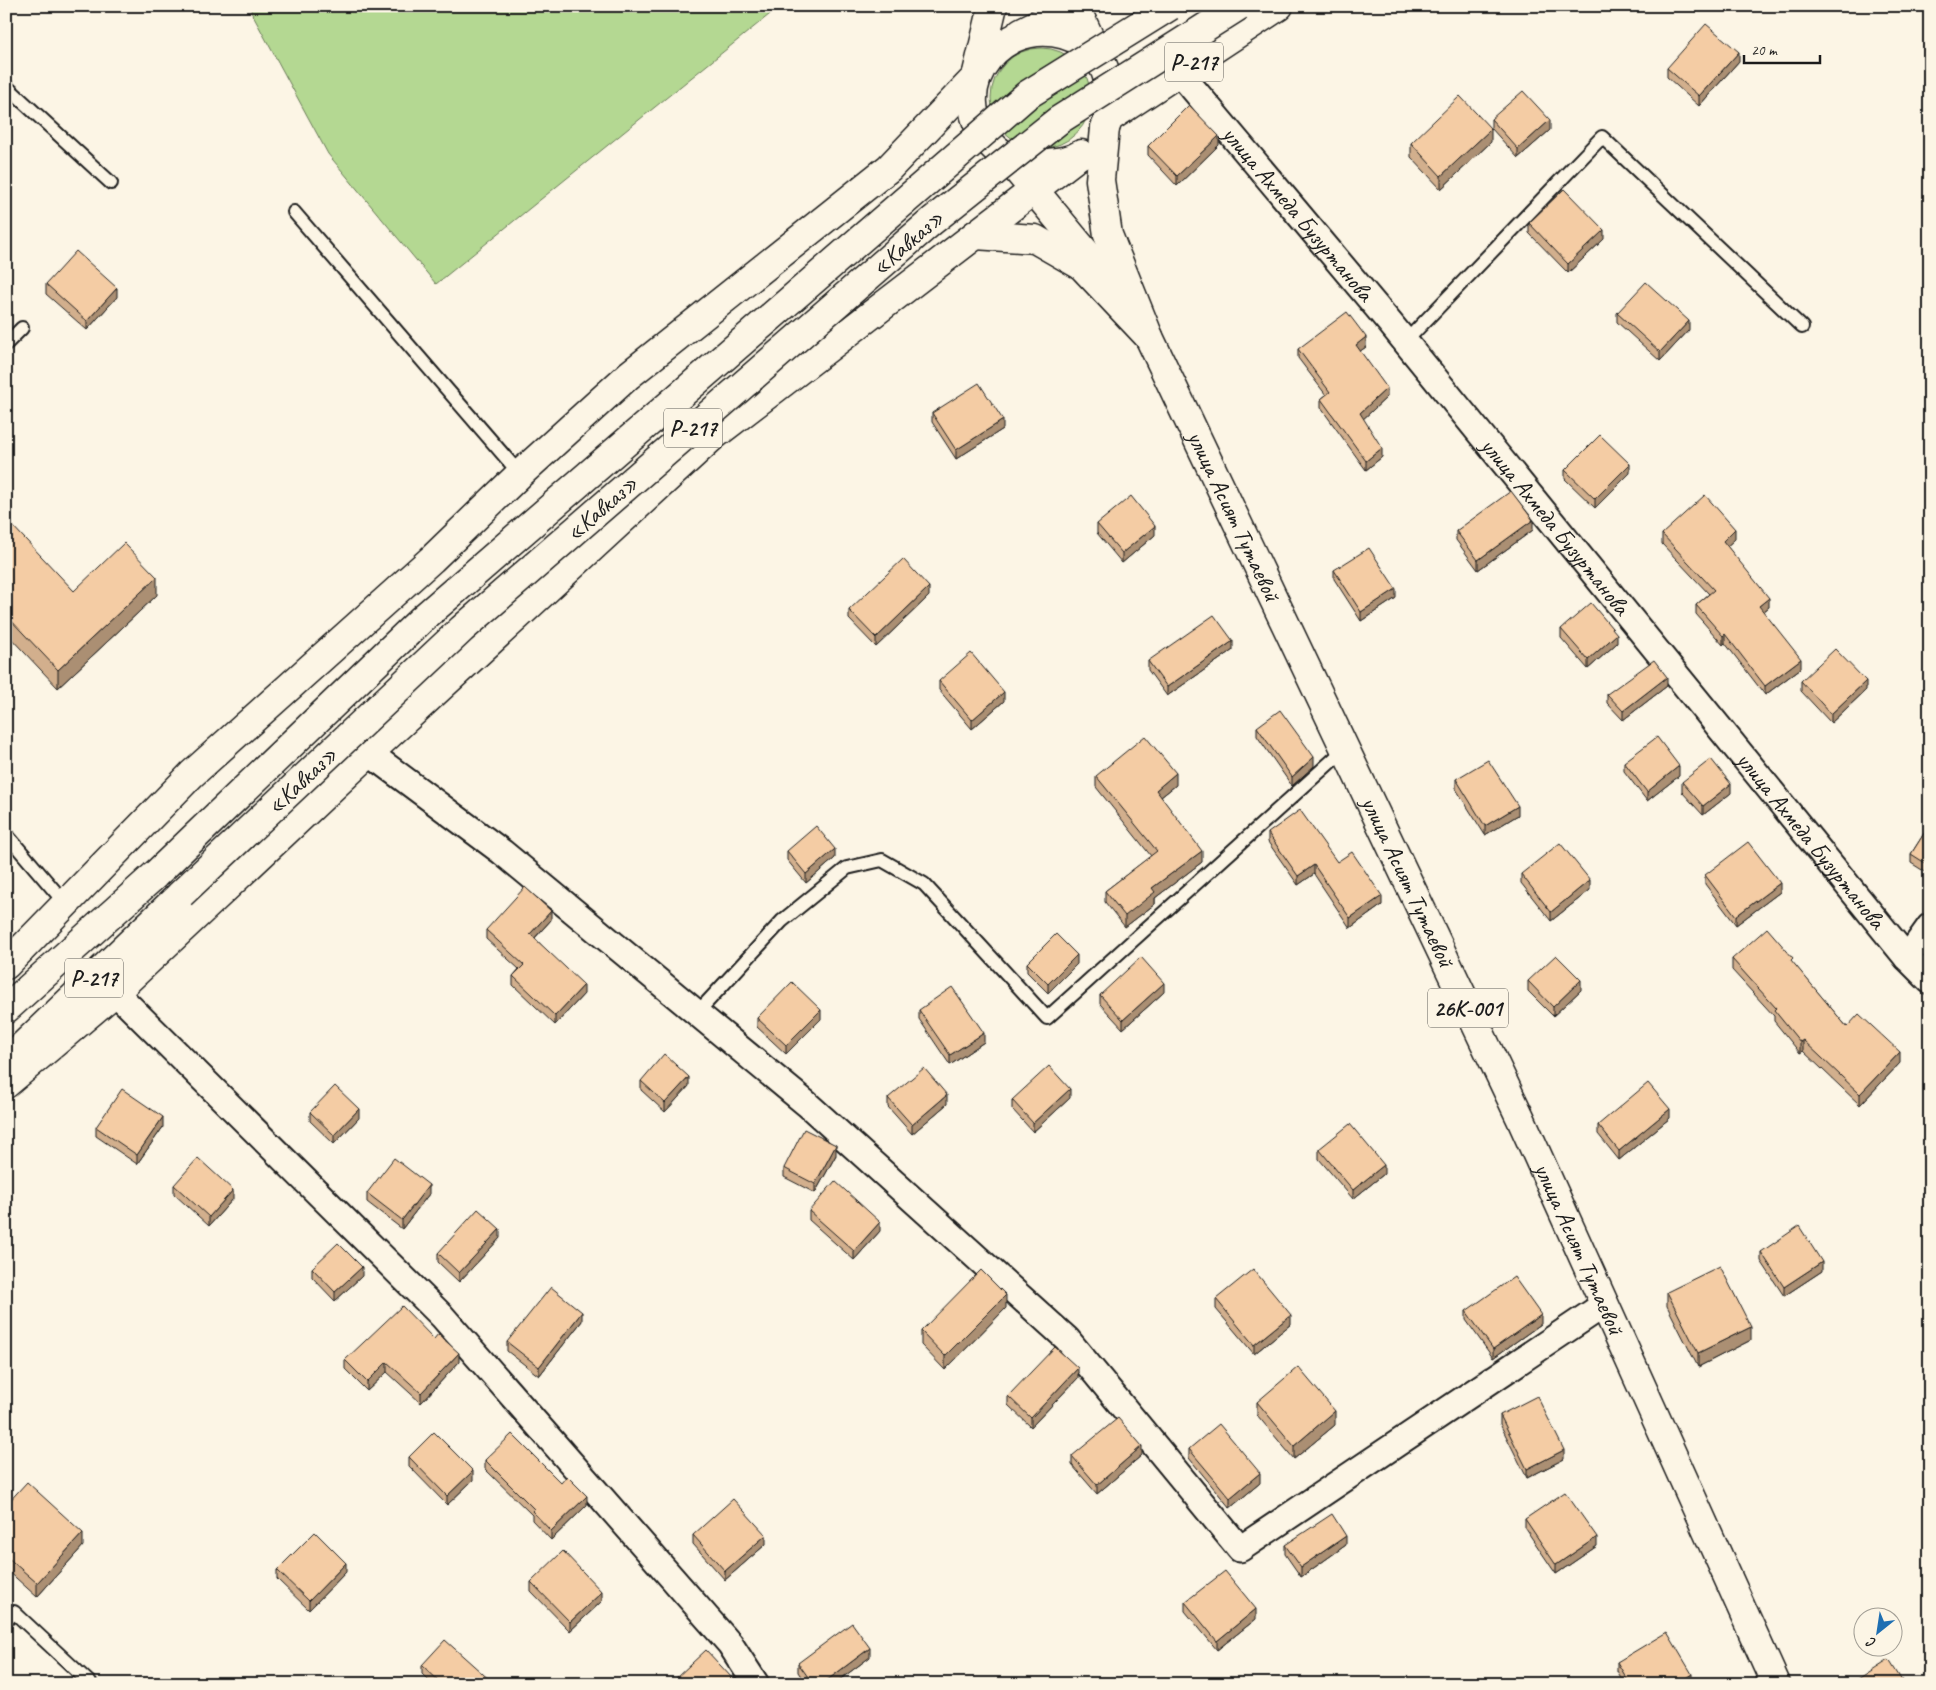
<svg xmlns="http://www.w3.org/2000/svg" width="1936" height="1690" viewBox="0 0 1936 1690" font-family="Caveat,sans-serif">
  <rect width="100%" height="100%" fill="#fcf5e5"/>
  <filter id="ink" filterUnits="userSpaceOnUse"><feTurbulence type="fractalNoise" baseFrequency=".02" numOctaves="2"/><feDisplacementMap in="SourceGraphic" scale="10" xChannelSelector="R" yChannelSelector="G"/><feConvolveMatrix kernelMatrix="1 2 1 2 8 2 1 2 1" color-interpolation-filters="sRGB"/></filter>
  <g filter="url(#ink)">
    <g fill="#b4d892" stroke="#687a57">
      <path d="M252 6H780L436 284 328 154 251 12Z"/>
      <circle cx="1041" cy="98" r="50"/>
    </g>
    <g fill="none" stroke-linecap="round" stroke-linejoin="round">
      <defs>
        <g id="lane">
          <path d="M6 86 111 183"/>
          <path d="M294 212 520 474"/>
          <path d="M1405 342 1602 137 1802 327"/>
          <path d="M6 344 22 328"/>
          <path d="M6 834 65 903"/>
          <path d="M697 1013 782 921 847 868 882 860 924 884 1047 1018 1345 749"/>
          <path d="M6 1621 14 1612 91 1684"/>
        </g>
        <g id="street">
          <path id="s1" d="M1179 72 1390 323 1907 958 1930 981"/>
          <path d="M369 753 502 852 807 1104 1067 1339 1240 1549 1605 1304"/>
          <path d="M1907 958 1930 926"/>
          <path d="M115 992 442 1316 730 1644 756 1684"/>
        </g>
        <g id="secondary">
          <path d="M1075 6 1100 60"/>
          <path d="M976 77 993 6"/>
        </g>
        <g id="primary">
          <path id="s2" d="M1105 128 1100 180 1108 235 1149 337 1520 1117 1776 1684"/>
          <path d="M1081 154C1068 163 1052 162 1037 164 1022 166 1008 159 996 149 934 92 1008 0 1083 43 1104 56 1113 85 1110 109"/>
          <path d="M1019 172 1111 283"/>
        </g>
        <g id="highway">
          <path d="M1021 32 1057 14 1076 6"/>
          <path d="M1105 128 1109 118 1279 6"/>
          <path d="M975 235 1035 239 1082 266 1149 337"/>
          <path d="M6 965 192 774 432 559 520 474 629 375 889 168 976 77"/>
          <path d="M6 1009 155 875"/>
          <path d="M6 1062 181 894"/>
          <path d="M6 1084 115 992 369 753 712 437 1073 160"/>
        </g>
      </defs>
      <use href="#lane" stroke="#1c1c1c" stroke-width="16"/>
      <use href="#street" stroke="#1c1c1c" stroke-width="29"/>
      <use href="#secondary" stroke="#1c1c1c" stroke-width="31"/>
      <use href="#primary" stroke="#1c1c1c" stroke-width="31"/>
      <use href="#highway" stroke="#1c1c1c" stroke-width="31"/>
      <use href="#lane" stroke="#fcf5e5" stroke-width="12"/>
      <use href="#street" stroke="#fcf5e5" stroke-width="25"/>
      <use href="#secondary" stroke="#fcf5e5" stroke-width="28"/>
      <use href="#primary" stroke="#fcf5e5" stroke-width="28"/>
      <use href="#highway" stroke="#fcf5e5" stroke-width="28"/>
      <defs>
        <g id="highway-bridge">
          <path d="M155 875 422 619 1027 95 1170 6"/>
          <path id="s3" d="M181 894 462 629 932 221 1059 120 1239 6"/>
        </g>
      </defs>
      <use href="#highway-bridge" stroke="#1c1c1c" stroke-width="31" stroke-linecap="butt"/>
      <use href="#highway-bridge" stroke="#fcf5e5" stroke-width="28"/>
    </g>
    <g fill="#d2af8d" stroke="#1c1c1c">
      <path d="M1739 61 1699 106 1667 77V68Z"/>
      <path d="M1491 119 1550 130 1518 158 1491 128Z"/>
      <path d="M1491 142 1441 189 1411 157V143Z"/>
      <path d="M1219 145 1177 186 1148 155V146Z"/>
      <path d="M1529 223 1604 239 1568 273 1529 233Z"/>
      <path d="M46 284 117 297 87 330 46 294Z"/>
      <path d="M1617 313 1689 330 1660 361 1617 322Z"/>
      <path d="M1366 347 1360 351 1387 397 1363 419 1382 457 1366 470 1321 408V399L1326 395 1298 358V349Z"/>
      <path d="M932 413 1003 429 956 459 932 422Z"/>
      <path d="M1565 470 1630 473 1595 508 1565 479Z"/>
      <path d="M1097 524 1155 535 1122 563 1097 533Z"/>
      <path d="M6 525 74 591 157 595 58 688 6 633Z"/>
      <path d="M1533 530 1478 570 1456 540V531Z"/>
      <path d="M1662 534 1735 539 1727 546 1769 607 1763 612 1801 668 1765 695 1725 643 1723 645 1696 614V605L1709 594 1662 544Z"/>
      <path d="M1334 570 1396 598 1361 621 1334 579Z"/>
      <path d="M929 596 876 647 849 619V610Z"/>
      <path d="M1561 629 1617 643 1588 669 1561 638Z"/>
      <path d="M1233 650 1167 696 1148 670V661Z"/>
      <path d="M939 681 1004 701 972 729 939 690Z"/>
      <path d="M1801 681 1866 690 1831 723 1801 691Z"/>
      <path d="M1667 686 1623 720 1607 703V694Z"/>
      <path d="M1257 727 1314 766 1292 786 1257 736Z"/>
      <path d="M1624 762 1679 776 1647 801 1624 771Z"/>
      <path d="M1096 776 1176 785 1161 797 1202 862 1155 898V904L1125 927 1105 902V891L1151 856 1096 787Z"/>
      <path d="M1456 779 1518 815 1485 835 1456 789Z"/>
      <path d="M1682 782 1731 793 1703 815 1682 792Z"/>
      <path d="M1930 824V875L1911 863V854Z"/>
      <path d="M1268 833 1337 862 1382 905 1350 928 1314 874 1298 885 1268 842Z"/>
      <path d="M787 851 835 858 806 883 787 860Z"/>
      <path d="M1521 874 1590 890 1551 921 1521 883Z"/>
      <path d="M1705 875 1780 892 1736 925 1705 884Z"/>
      <path d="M551 920 535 938 584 994 555 1025 513 985V976L519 969 486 939V930Z"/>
      <path d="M1732 959 1793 963 1847 1027 1900 1063 1860 1105 1803 1051 1800 1053 1774 1021V1016L1732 970Z"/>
      <path d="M1027 963 1077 964 1048 993 1027 972Z"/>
      <path d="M1528 981 1581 990 1553 1016 1528 991Z"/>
      <path d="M1164 992 1123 1029 1100 1004V995Z"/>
      <path d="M919 1010 984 1042 950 1065 919 1019Z"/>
      <path d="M757 1018 821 1019 786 1054 757 1027Z"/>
      <path d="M641 1081 689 1086 665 1112 641 1090Z"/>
      <path d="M888 1098 947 1104 912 1134 888 1107Z"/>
      <path d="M1070 1098 1033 1132 1012 1109V1100Z"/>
      <path d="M310 1112 359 1118 334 1144 310 1121Z"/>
      <path d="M1670 1118 1619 1160 1598 1134V1125Z"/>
      <path d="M96 1127H163L137 1164 96 1136Z"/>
      <path d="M1319 1149 1384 1174 1353 1199 1319 1159Z"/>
      <path d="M836 1155 815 1193 784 1177V1168Z"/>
      <path d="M174 1185 233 1199 209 1226 174 1194Z"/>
      <path d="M367 1193 429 1194 402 1229 367 1202Z"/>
      <path d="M809 1211 880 1231 854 1260 809 1220Z"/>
      <path d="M500 1238 459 1282 438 1262V1253Z"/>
      <path d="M1761 1252 1822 1271 1784 1296 1761 1261Z"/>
      <path d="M312 1268 362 1276 335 1301 312 1277Z"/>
      <path d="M1667 1292 1751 1340 1698 1367 1667 1306Z"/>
      <path d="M1216 1299 1291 1324 1254 1354 1216 1309Z"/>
      <path d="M1006 1308 945 1370 921 1345V1331Z"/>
      <path d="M1466 1311 1541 1324 1493 1358 1466 1320Z"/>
      <path d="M582 1321 539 1376 507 1351V1342Z"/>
      <path d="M434 1339 459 1362 421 1403 387 1372 367 1391 345 1369V1360Z"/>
      <path d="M1078 1378 1031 1427 1008 1405V1396Z"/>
      <path d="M1257 1402 1335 1425 1294 1459 1257 1415Z"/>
      <path d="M1500 1415 1564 1459 1527 1478 1500 1424Z"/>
      <path d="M1189 1449 1260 1483 1230 1508 1189 1458Z"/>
      <path d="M1142 1455 1097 1494 1072 1465V1456Z"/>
      <path d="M409 1457 473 1480 447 1505 409 1466Z"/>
      <path d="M485 1460 561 1483 587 1505 551 1540 532 1520V1515L485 1469Z"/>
      <path d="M6 1505 83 1546 37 1597 6 1569Z"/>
      <path d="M1525 1519 1597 1546 1556 1574 1525 1528Z"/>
      <path d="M693 1535 766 1544 725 1580 693 1544Z"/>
      <path d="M1285 1545H1346L1301 1577 1285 1554Z"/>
      <path d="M277 1570 346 1572 309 1610 277 1579Z"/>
      <path d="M531 1582 602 1601 570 1631 531 1591Z"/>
      <path d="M1185 1602 1256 1619 1217 1650 1185 1611Z"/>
      <path d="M870 1657 834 1684H806L798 1672V1663Z"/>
      <path d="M1617 1662 1692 1683 1625 1684 1617 1671Z"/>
      <path d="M422 1665 492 1684H432L422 1674Z"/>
      <path d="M676 1678 733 1684H676Z"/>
    </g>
    <g fill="#ab8f73" stroke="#1c1c1c">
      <path d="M1739 52V61L1699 106V96Z"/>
      <path d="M1550 120V130L1518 158V149Z"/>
      <path d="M1491 129V142L1441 189V176Z"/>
      <path d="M1219 136V145L1177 186V176Z"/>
      <path d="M1604 230V239L1568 273V264Z"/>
      <path d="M117 288V297L87 330V321Z"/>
      <path d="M1689 321V330L1660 361V352Z"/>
      <path d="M1366 337V347L1356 354V345Z"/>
      <path d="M1387 388V397L1360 422V413Z"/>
      <path d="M1003 420V429L956 459V450Z"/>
      <path d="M1382 448V457L1366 470V461Z"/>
      <path d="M1630 464V473L1595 508V499Z"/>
      <path d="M1533 520V530L1478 570V560Z"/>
      <path d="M1155 526V535L1122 563V553Z"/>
      <path d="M1735 529V539L1723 550V541Z"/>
      <path d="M157 577V595L58 688V670Z"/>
      <path d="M929 587V596L876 647V638Z"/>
      <path d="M1396 589V598L1361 621V612Z"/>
      <path d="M1769 598V607L1759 615V606Z"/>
      <path d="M1617 634V643L1588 669V660Z"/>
      <path d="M1725 634V643L1723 645V636Z"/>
      <path d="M1233 641V650L1167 696V687Z"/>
      <path d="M1801 659V668L1765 695V686Z"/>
      <path d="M1667 677V686L1623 720V711Z"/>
      <path d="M1866 681V690L1831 723V714Z"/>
      <path d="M1004 692V701L972 729V720Z"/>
      <path d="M1314 757V766L1292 786V777Z"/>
      <path d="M1679 766V776L1647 801V792Z"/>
      <path d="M1176 773V785L1156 801V790Z"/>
      <path d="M1731 784V793L1703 815V806Z"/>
      <path d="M1518 806V815L1485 835V826Z"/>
      <path d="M835 849V858L806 883V874Z"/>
      <path d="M1202 851V862L1155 898V904L1125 927V916L1152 888Z"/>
      <path d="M1314 865V874L1298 885V876Z"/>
      <path d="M1590 880V890L1551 921V912Z"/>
      <path d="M1780 883V892L1736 925V916Z"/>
      <path d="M1382 896V905L1350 928V918Z"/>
      <path d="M551 911V920L530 943V934Z"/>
      <path d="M1077 955V964L1048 993V984Z"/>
      <path d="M1581 980V990L1553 1016V1007Z"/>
      <path d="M1164 983V992L1123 1029V1020Z"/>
      <path d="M584 985V994L555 1025V1016Z"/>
      <path d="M821 1010V1019L786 1054V1045Z"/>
      <path d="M984 1033V1042L950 1065V1055Z"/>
      <path d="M1803 1040V1051L1800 1053V1042Z"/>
      <path d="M1900 1052V1063L1860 1105V1094Z"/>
      <path d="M689 1077V1086L665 1112V1103Z"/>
      <path d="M1070 1089V1098L1033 1132V1123Z"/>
      <path d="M947 1095V1104L912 1134V1125Z"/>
      <path d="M359 1109V1118L334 1144V1135Z"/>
      <path d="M1670 1109V1118L1619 1160V1151Z"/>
      <path d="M163 1117V1127L137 1164V1155Z"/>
      <path d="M836 1145V1155L815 1193V1184Z"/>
      <path d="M1384 1165V1174L1353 1199V1190Z"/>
      <path d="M429 1185V1194L402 1229V1220Z"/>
      <path d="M233 1190V1199L209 1226V1217Z"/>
      <path d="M880 1222V1231L854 1260V1251Z"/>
      <path d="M500 1229V1238L459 1282V1273Z"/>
      <path d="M1822 1262V1271L1784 1296V1287Z"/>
      <path d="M362 1267V1276L335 1301V1292Z"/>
      <path d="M1006 1295V1308L945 1370V1356Z"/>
      <path d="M582 1312V1321L539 1376V1367Z"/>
      <path d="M1291 1315V1324L1254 1354V1345Z"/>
      <path d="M1541 1315V1324L1493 1358V1349Z"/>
      <path d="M1751 1327V1340L1698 1367V1353Z"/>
      <path d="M459 1353V1362L421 1403V1393Z"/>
      <path d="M387 1362V1372L367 1391V1382Z"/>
      <path d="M1078 1368V1378L1031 1427V1418Z"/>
      <path d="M1335 1411V1425L1294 1459V1446Z"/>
      <path d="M1142 1446V1455L1097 1494V1485Z"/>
      <path d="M1564 1450V1459L1527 1478V1469Z"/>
      <path d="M473 1471V1480L447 1505V1496Z"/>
      <path d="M1260 1473V1483L1230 1508V1498Z"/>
      <path d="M587 1496V1505L551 1540V1531Z"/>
      <path d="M83 1533V1546L37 1597V1583Z"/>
      <path d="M766 1535V1544L725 1580V1571Z"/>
      <path d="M1346 1536V1545L1301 1577V1567Z"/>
      <path d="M1597 1537V1546L1556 1574V1565Z"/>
      <path d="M346 1563V1572L309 1610V1601Z"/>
      <path d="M602 1592V1601L570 1631V1622Z"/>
      <path d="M1256 1609V1619L1217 1650V1641Z"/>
      <path d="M870 1648V1657L834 1684H822Z"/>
      <path d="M1692 1674V1683L1691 1684H1676Z"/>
      <path d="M733 1679V1684H728Z"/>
    </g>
    <g fill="#f4cca4" stroke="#1c1c1c">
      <path d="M1706 24 1739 52 1699 96 1667 68Z"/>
      <path d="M1523 91 1550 120 1518 149 1491 119Z"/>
      <path d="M1460 96 1491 129 1441 176 1411 143Z"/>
      <path d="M1189 105 1219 136 1177 176 1148 146Z"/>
      <path d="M1564 189 1604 230 1568 264 1529 223Z"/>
      <path d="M76 251 117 288 87 321 46 284Z"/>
      <path d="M1646 282 1689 321 1660 352 1617 313Z"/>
      <path d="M1347 312 1366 337 1356 345 1387 388 1360 413 1382 448 1366 461 1321 399 1330 392 1298 349Z"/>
      <path d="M979 383 1003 420 956 450 932 413Z"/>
      <path d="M1600 435 1630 464 1595 499 1565 470Z"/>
      <path d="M1511 491 1533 520 1478 560 1456 531Z"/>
      <path d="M1705 495 1735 529 1723 541 1769 598 1759 606 1801 659 1765 686 1725 634 1723 636 1696 605 1714 590 1662 534Z"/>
      <path d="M1131 496 1155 526 1122 553 1097 524Z"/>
      <path d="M9 522 74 591 124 543 157 577 58 670 6 615V525Z"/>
      <path d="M1369 548 1396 589 1361 612 1334 570Z"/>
      <path d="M903 559 929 587 876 638 849 610Z"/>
      <path d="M1591 603 1617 634 1588 660 1561 629Z"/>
      <path d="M1214 615 1233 641 1167 687 1148 661Z"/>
      <path d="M1835 649 1866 681 1831 714 1801 681Z"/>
      <path d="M971 653 1004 692 972 720 939 681Z"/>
      <path d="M1654 660 1667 677 1623 711 1607 694Z"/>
      <path d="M1280 710 1314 757 1292 777 1257 727Z"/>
      <path d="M1145 736 1176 773 1156 790 1202 851 1152 888 1155 892 1125 916 1105 891 1157 851 1096 776Z"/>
      <path d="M1657 737 1679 766 1647 792 1624 762Z"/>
      <path d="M1711 759 1731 784 1703 806 1682 782Z"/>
      <path d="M1488 760 1518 806 1485 826 1456 779Z"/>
      <path d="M1300 810 1337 862 1352 852 1382 896 1350 918 1314 865 1298 876 1268 833Z"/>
      <path d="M1930 824V866L1911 854Z"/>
      <path d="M816 826 835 849 806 874 787 851Z"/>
      <path d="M1748 842 1780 883 1736 916 1705 875Z"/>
      <path d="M1560 843 1590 880 1551 912 1521 874Z"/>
      <path d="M525 887 551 911 530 934 584 985 555 1016 513 976 524 965 486 930Z"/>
      <path d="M1767 928 1793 958 1791 960 1847 1027 1859 1014 1900 1052 1860 1094 1803 1040 1800 1042 1774 1010 1776 1008 1732 959Z"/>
      <path d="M1056 934 1077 955 1048 984 1027 963Z"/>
      <path d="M1556 955 1581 980 1553 1007 1528 981Z"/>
      <path d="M1141 957 1164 983 1123 1020 1100 995Z"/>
      <path d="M792 982 821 1010 786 1045 757 1018Z"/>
      <path d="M952 987 984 1033 950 1055 919 1010Z"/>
      <path d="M664 1054 689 1077 665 1103 641 1081Z"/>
      <path d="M1049 1066 1070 1089 1033 1123 1012 1100Z"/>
      <path d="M924 1068 947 1095 912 1125 888 1098Z"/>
      <path d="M1648 1083 1670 1109 1619 1151 1598 1125Z"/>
      <path d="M335 1086 359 1109 334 1135 310 1112Z"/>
      <path d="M122 1089 163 1117 137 1155 96 1127Z"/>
      <path d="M1350 1124 1384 1165 1353 1190 1319 1149Z"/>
      <path d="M804 1129 836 1145 815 1184 784 1168Z"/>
      <path d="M198 1158 233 1190 209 1217 174 1185Z"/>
      <path d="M394 1158 429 1185 402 1220 367 1193Z"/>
      <path d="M835 1181 880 1222 854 1251 809 1211Z"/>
      <path d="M478 1209 500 1229 459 1273 438 1253Z"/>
      <path d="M1799 1226 1822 1262 1784 1287 1761 1252Z"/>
      <path d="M338 1243 362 1267 335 1292 312 1268Z"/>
      <path d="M1720 1266 1751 1327 1698 1353 1667 1292Z"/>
      <path d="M1253 1269 1291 1315 1254 1345 1216 1299Z"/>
      <path d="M981 1270 1006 1295 945 1356 921 1331Z"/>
      <path d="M1514 1277 1541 1315 1493 1349 1466 1311Z"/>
      <path d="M551 1287 582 1312 539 1367 507 1342Z"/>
      <path d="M402 1306 434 1339 438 1334 459 1353 421 1393 387 1362 367 1382 345 1360Z"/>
      <path d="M1055 1347 1078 1368 1031 1418 1008 1396Z"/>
      <path d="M1298 1367 1335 1411 1294 1446 1257 1402Z"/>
      <path d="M1537 1396 1564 1450 1527 1469 1500 1415Z"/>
      <path d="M1118 1418 1142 1446 1097 1485 1072 1456Z"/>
      <path d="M1219 1424 1260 1473 1230 1498 1189 1449Z"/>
      <path d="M434 1432 473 1471 447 1496 409 1457Z"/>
      <path d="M512 1434 561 1483 567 1476 587 1496 551 1531 532 1511 534 1509 485 1460Z"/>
      <path d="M27 1482 83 1533 37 1583 6 1556V1505Z"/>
      <path d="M1565 1492 1597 1537 1556 1565 1525 1519Z"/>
      <path d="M733 1499 766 1535 725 1571 693 1535Z"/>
      <path d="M1332 1514 1346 1536 1301 1567 1285 1545Z"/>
      <path d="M315 1532 346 1563 309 1601 277 1570Z"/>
      <path d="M563 1551 602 1592 570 1622 531 1582Z"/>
      <path d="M1225 1571 1256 1609 1217 1641 1185 1602Z"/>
      <path d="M852 1623 870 1648 822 1684H813L798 1663Z"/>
      <path d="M1667 1632 1692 1674 1676 1684H1630L1617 1662Z"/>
      <path d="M445 1640 492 1682 491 1684H442L422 1665Z"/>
      <path d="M706 1650 733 1679 728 1684H681L676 1678Z"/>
      <path d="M1889 1660 1904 1684H1852Z"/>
    </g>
  </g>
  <g text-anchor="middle" stroke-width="4" stroke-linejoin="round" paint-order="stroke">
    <g fill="#fcf5e5" stroke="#5f5d58" stroke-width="1">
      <rect x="1165" y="42.5" width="58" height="39" rx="4"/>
      <rect x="664" y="408.5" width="58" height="39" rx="4"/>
      <rect x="65" y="958.5" width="58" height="39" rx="4"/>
      <rect x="1428" y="988.5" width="80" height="39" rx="4"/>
    </g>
    <g font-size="22" font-weight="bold" fill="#1c1c1c">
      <text x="1194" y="70">Р-217</text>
      <text x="693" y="436">Р-217</text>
      <text x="94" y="986">Р-217</text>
      <text x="1468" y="1016">26К-001</text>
    </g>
    <g font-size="24" fill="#1c1c1c" stroke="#fcf5e5">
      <text dy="8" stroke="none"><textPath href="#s1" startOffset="185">улица Ахмеда Бузуртанова</textPath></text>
      <text dy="8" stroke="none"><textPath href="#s3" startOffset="976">«Кавказ»</textPath></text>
      <text dy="8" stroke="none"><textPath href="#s3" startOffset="571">«Кавказ»</textPath></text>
      <text dy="8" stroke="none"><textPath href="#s2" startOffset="416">улица Асият Тутаевой</textPath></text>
      <text dy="8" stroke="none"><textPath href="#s1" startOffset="590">улица Ахмеда Бузуртанова</textPath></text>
      <text dy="8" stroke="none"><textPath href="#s3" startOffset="166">«Кавказ»</textPath></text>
      <text dy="8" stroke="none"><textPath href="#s1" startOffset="995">улица Ахмеда Бузуртанова</textPath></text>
      <text dy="8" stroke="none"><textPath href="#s2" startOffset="821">улица Асият Тутаевой</textPath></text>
      <text dy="8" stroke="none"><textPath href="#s2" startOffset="1226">улица Асият Тутаевой</textPath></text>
    </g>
  </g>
  <rect width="1936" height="1690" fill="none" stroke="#fcf5e5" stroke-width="25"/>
  <rect x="12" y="12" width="1911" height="1665" fill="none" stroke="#1c1c1c" stroke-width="2" filter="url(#ink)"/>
  <g transform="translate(1878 1632) rotate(210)"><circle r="24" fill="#fcf5e5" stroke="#a29e95"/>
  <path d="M0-4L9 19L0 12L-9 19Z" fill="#1f6fb2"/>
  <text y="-8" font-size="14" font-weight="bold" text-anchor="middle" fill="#1c1c1c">С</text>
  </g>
  <path d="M1744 55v8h76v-8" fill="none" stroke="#1c1c1c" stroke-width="2.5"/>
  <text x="1751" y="55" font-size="15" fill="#1c1c1c" stroke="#fcf5e5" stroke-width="4" paint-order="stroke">20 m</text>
</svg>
